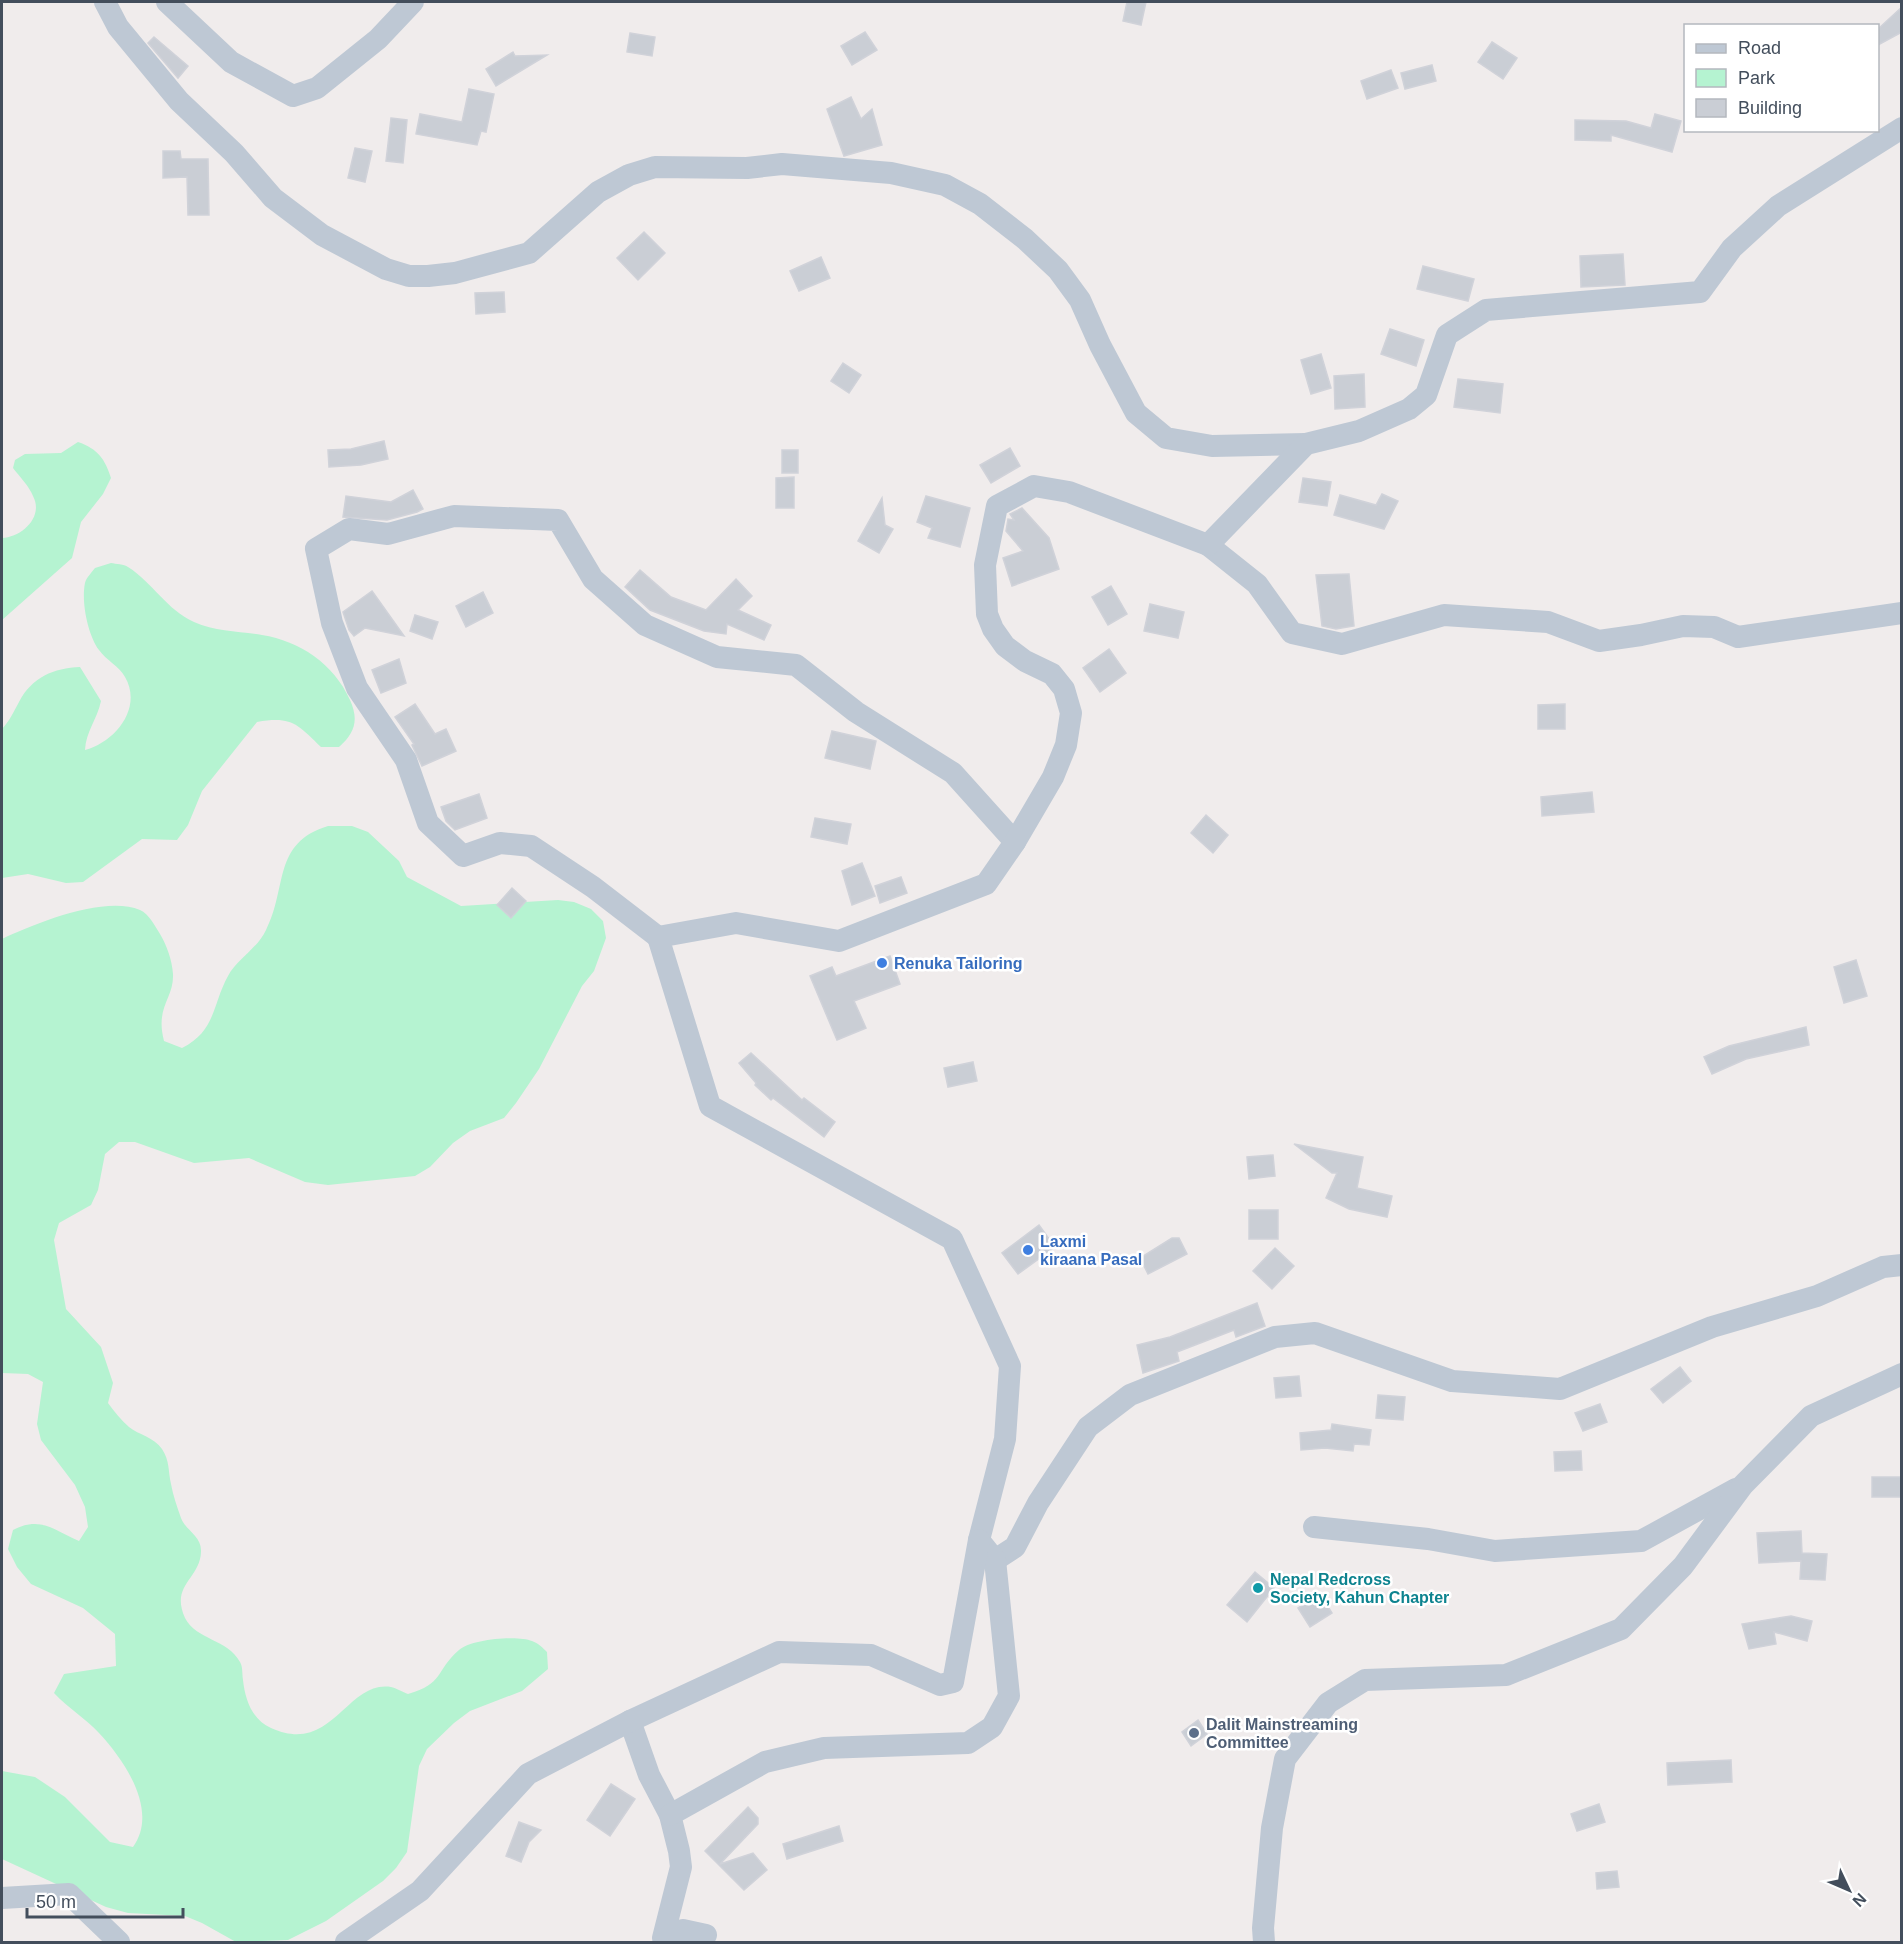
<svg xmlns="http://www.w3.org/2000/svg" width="1903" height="1944" viewBox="0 0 1903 1944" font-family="Arial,sans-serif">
  <rect width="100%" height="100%" fill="#f0ecec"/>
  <g fill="#b5f3d1">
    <path d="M78 442C98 449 105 459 111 478L103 494 81 522 72 558 2 620V538C22 537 44 517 33 496 29 486 20 477 13 468L15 460 25 454 61 453Z"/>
    <path d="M111 563C116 564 124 564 128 567 153 583 167 610 194 622 216 632 239 631 262 635 300 641 334 664 350 700 359 720 355 733 339 747H321C297 724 292 716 257 722L202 791 188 825 177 840 142 839 83 882 66 883 28 874 2 878V729C10 720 13 713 19 702 32 677 54 668 80 667L101 701C97 720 86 731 85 750 115 742 143 708 125 677 119 666 106 660 99 650 88 635 81 602 85 583 86 578 92 572 95 568Z"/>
    <path d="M328 826H352L368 832 399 861 407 877 461 906 558 900 574 902 591 909 603 921 606 938 594 971 582 986 539 1069 516 1103 504 1118 470 1131 453 1143 430 1167 415 1176 328 1185 305 1182 249 1158 194 1163 135 1142H119L105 1154 98 1190 91 1205 59 1223 54 1240 66 1309 101 1347 113 1383 108 1403C114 1411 121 1420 129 1427 139 1435 154 1437 162 1449 170 1461 168 1471 171 1484 173 1495 177 1507 181 1518 186 1531 202 1536 201 1552 200 1579 170 1585 185 1618 196 1640 228 1639 240 1662 243 1667 242 1674 243 1680 245 1699 252 1720 271 1728 333 1756 346 1680 391 1687 396 1688 403 1692 408 1694 444 1684 435 1671 459 1650 471 1639 518 1635 532 1641 538 1643 543 1648 547 1652L548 1669 522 1691 470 1711 454 1723 427 1749 419 1766 407 1852 396 1868 383 1881 326 1921 288 1940 236 1942 202 1923 185 1916 128 1913 106 1907 2 1859V1771L35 1777 65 1797 110 1842 133 1847C159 1811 125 1761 99 1733 85 1718 68 1708 54 1693L64 1674 116 1666 115 1634 83 1608 31 1584 17 1567 8 1549 13 1530C41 1516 53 1530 79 1541L88 1527 85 1507 75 1485 41 1440 37 1424 43 1382 28 1374 2 1373V939C34 924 104 895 140 910 149 914 155 926 160 934 167 946 172 960 173 974 174 999 155 1006 164 1041L182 1048C216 1031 212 1005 228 976 237 959 258 948 266 930 288 887 272 843 328 826Z"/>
  </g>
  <g fill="#caced5" stroke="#d0d2d9" stroke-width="1.5">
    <path d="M1127 2H1146L1141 25 1123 21Z"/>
    <path d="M1902 7V32L1878 45V29Z"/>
    <path d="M865 32 877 50 852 65 841 46Z"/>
    <path d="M630 33 655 37 652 56 627 52Z"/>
    <path d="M154 37 188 66 178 78 148 43Z"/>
    <path d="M1492 42 1517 58 1503 79 1478 62Z"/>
    <path d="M513 52 515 56 547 55 496 86 486 69Z"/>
    <path d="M1432 65 1436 81 1405 89 1401 73Z"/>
    <path d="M1391 70 1398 88 1367 99 1361 81Z"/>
    <path d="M469 89 494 94 486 132 481 131 477 145 416 134 420 114 462 122Z"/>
    <path d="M851 97 861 119 872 109 882 145 844 156 827 109Z"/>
    <path d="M1655 114 1681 121 1672 152 1611 135V141L1575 140V120L1626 121 1651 128Z"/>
    <path d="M391 118 407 120 403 163 386 161Z"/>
    <path d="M355 148 372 151 365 182 348 178Z"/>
    <path d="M163 151H180L181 159H208L209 215H188L187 177 163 178Z"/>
    <path d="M644 232 665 253 638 280 617 258Z"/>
    <path d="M1623 254 1625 285 1581 287 1580 256Z"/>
    <path d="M821 257 830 278 799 291 790 271Z"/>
    <path d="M1423 266 1474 279 1468 301 1417 289Z"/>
    <path d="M504 292 505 312 476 314 475 293Z"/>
    <path d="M1390 329 1424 340 1416 366 1381 354Z"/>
    <path d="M1321 354 1331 388 1311 394 1301 360Z"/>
    <path d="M843 363 861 375 849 393 831 381Z"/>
    <path d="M1364 374 1365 407 1335 409 1334 376Z"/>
    <path d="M1458 379 1503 384 1500 413 1454 407Z"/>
    <path d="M384 441 388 459 361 465 329 467 328 450 351 449Z"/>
    <path d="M1010 448 1020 466 991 483 980 465Z"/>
    <rect x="782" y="450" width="16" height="23"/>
    <path d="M794 477V508H776V478Z"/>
    <path d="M1303 478 1331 482 1327 506 1299 502Z"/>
    <path d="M413 490 423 509 417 512 387 520 343 517 346 496 391 502Z"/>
    <path d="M1382 494 1398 501 1384 529 1334 515 1340 495 1376 505Z"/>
    <path d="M926 496 970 508 960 547 928 538 932 528 917 522Z"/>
    <path d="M882 498 885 525 893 529 879 553 858 541Z"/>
    <path d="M1022 508 1049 538 1059 569 1012 586 1003 558 1023 551 1006 531 1008 519 1014 520 1010 514Z"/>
    <path d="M640 570 671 597 706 610 736 579 752 596 738 610 771 625 764 640 727 624 726 634 704 631 650 610 625 587Z"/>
    <path d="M1349 574 1354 626 1336 629 1322 626 1316 575Z"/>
    <path d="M1111 586 1127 614 1108 625 1092 597Z"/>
    <path d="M372 591 404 636 365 628 354 636 349 630 343 612Z"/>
    <path d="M483 592 493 613 466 627 456 606Z"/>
    <path d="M1150 604 1184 612 1178 638 1144 631Z"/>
    <path d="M415 615 438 622 432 639 410 631Z"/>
    <path d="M1109 649 1126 673 1100 692 1083 668Z"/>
    <path d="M399 659 406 683 381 693 372 670Z"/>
    <path d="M415 704 435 734 446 729 456 751 422 766 412 745 414 744 395 717Z"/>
    <path d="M1565 704V729H1538V705Z"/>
    <path d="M832 731 876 741 870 769 825 758Z"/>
    <path d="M1592 792 1594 812 1542 816 1541 797Z"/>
    <path d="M479 794 487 818 455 830 446 821 441 807Z"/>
    <path d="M1206 815 1228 835 1213 853 1191 833Z"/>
    <path d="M815 818 851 824 847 844 811 837Z"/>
    <path d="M862 863 875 896 852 905 842 871Z"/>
    <path d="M901 877 907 893 880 903 875 886Z"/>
    <path d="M512 888 526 901 511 918 497 905Z"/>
    <path d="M890 956 900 984 854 1001 866 1028 837 1040 810 976 832 967 836 976Z"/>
    <path d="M1856 960 1867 996 1844 1003 1834 967Z"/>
    <path d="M1806 1027 1809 1045 1746 1059 1712 1074 1704 1057 1729 1046Z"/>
    <path d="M751 1053 802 1100 804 1098 835 1122 824 1137 773 1098 771 1100 755 1085 756 1083 739 1063Z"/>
    <path d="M973 1062 977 1081 948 1087 944 1068Z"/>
    <path d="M1294 1144 1363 1157 1357 1188 1392 1196 1387 1217 1349 1209 1326 1198 1337 1173H1332Z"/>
    <path d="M1273 1155 1275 1176 1249 1179 1247 1157Z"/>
    <rect x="1249" y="1210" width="29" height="29"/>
    <path d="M1039 1225 1055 1247 1018 1274 1002 1253Z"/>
    <path d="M1172 1238H1179L1187 1254 1148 1274 1140 1258Z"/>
    <path d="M1275 1248 1294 1266 1272 1289 1253 1271Z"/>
    <path d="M1257 1303 1265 1326 1236 1337 1234 1330 1177 1352 1179 1361 1143 1373 1137 1345 1170 1337Z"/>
    <path d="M1680 1367 1691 1381 1663 1403 1651 1389Z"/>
    <path d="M1299 1376 1301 1396 1276 1398 1274 1378Z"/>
    <path d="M1378 1395 1405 1397 1403 1420 1376 1418Z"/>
    <path d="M1600 1404 1607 1422 1583 1431 1575 1413Z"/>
    <path d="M1332 1424 1371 1430 1369 1445 1354 1444 1353 1451 1325 1448 1301 1450 1300 1433 1331 1430Z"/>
    <path d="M1581 1451 1582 1470 1555 1471 1554 1452Z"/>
    <rect x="1872" y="1477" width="30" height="20"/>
    <path d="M1801 1531 1802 1553 1827 1554 1825 1580 1800 1579 1801 1561 1759 1563 1757 1533Z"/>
    <path d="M1255 1572 1274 1588 1247 1622 1227 1605Z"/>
    <path d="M1320 1594 1332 1613 1310 1627 1298 1608Z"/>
    <path d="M1791 1616 1812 1621 1807 1641 1774 1632 1776 1644 1749 1649 1742 1624Z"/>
    <path d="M1198 1720 1207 1734 1191 1746 1182 1732Z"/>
    <path d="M1731 1760 1732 1782 1668 1785 1667 1763Z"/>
    <path d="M611 1784 635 1799 610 1836 587 1820Z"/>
    <path d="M1599 1804 1605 1822 1577 1831 1571 1814Z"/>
    <path d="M748 1807 758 1818V1824L720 1864 753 1853 767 1870 744 1890 705 1851Z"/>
    <path d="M519 1822 541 1830 529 1842 521 1862 506 1856Z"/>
    <path d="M839 1826 843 1841 787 1859 783 1844Z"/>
    <path d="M1617 1871 1619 1887 1597 1889 1596 1873Z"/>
  </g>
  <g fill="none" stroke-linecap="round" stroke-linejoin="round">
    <g stroke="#bec8d4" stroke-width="22">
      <path d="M105 2 118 27 179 101 234 153 273 198 322 235 386 269 409 276H428L455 273 529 253 598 192 629 175 655 167 747 168 782 164 891 173 945 185 980 204 1025 239 1058 270 1080 300 1100 345 1136 413 1166 438 1212 446 1306 444"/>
      <path d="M167 2 231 62 293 96 317 88 378 39 413 2"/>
      <path d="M1208 545 1257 584 1292 633 1342 644 1444 615 1548 622 1599 641 1641 635 1683 626 1714 627 1738 637 1902 613"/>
      <path d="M658 937 593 887 531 846 500 843 463 856 428 823 406 760 357 688 332 623 316 549 349 529 388 534 454 516 558 520 593 579 645 625 717 657 796 665 856 712 953 773 1015 842"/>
      <path d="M1314 1527 1428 1539 1495 1551 1641 1541 1736 1489"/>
      <path d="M995 1560 1015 1547 1038 1503 1088 1427 1130 1395 1275 1337 1315 1333 1452 1381 1560 1389 1712 1327 1817 1296 1883 1267 1902 1265"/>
      <path d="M630 1721 649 1775 670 1815 679 1851 681 1867 663 1938 683 1930 706 1935 701 1942"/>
      <path d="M670 1815 765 1762 824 1748 968 1743 992 1727 1009 1696 995 1560 979 1540 1005 1439 1010 1366 952 1239 710 1106 658 937 736 923 839 941 986 884 1015 842 1053 777 1066 745 1071 713 1064 689 1052 674 1025 661 1005 646 993 629 987 614 985 565 997 506 1034 486 1069 492 1208 545 1306 444 1359 431 1409 409 1426 395 1447 335 1486 310 1700 292 1732 248 1778 206 1902 128"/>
      <path d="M2 1898 69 1894 119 1942"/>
      <path d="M346 1942 420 1891 528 1774 630 1721 779 1652 871 1655 940 1685 953 1682 979 1540"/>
      <path d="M1264 1942 1263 1928 1272 1828 1285 1759 1328 1703 1365 1680 1506 1675 1621 1629 1683 1566 1743 1485 1811 1416 1902 1374"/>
    </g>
  </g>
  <g fill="#3f7fe0" stroke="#fff" stroke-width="2">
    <circle cx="882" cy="963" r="6"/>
    <circle cx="1028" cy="1250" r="6"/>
  </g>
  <circle fill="#0f9aa8" stroke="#fff" stroke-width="2" cx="1258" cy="1588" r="6"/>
  <circle fill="#5c6f8a" stroke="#fff" stroke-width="2" cx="1194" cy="1733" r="6"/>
  <g text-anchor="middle" stroke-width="5" stroke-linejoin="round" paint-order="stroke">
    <g font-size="16" font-weight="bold" fill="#366cbe" stroke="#fff" text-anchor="start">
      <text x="894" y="969">Renuka Tailoring</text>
      <text x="1040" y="1247">Laxmi<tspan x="1040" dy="18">kiraana Pasal</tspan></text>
    </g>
    <g font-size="16" font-weight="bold" fill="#0d838f" stroke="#fff" text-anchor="start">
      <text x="1270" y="1585">Nepal Redcross<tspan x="1270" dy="18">Society, Kahun Chapter</tspan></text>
    </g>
    <g font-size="16" font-weight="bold" fill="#4e5e75" stroke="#fff" text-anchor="start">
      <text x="1206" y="1730">Dalit Mainstreaming<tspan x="1206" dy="18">Committee</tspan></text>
    </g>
  </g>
  <rect width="1903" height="1944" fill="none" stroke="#434e5c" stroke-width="6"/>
  <rect x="1684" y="24" width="195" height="108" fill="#ffffff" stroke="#b4b8be" stroke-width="1.5"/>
  <rect x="1696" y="44" width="30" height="9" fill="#bec8d4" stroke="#b4b8be" stroke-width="1.5"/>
  <text x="1738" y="54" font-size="18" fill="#434e5c">Road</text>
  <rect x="1696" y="69" width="30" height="18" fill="#b5f3d1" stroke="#b4b8be" stroke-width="1.5"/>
  <text x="1738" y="84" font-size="18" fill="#434e5c">Park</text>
  <rect x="1696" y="99" width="30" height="18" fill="#caced5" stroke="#b4b8be" stroke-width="1.5"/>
  <text x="1738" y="114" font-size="18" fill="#434e5c">Building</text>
  <g transform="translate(1849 1890) rotate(134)" stroke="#ffffff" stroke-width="4.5" paint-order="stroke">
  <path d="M0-4.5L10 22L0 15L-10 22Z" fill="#434e5c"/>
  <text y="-9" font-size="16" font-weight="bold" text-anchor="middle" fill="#434e5c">N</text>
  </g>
  <path d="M27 1908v9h156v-9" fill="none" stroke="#434e5c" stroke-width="3"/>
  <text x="36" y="1908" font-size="18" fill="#434e5c" stroke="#ffffff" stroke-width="4.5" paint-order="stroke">50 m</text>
</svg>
